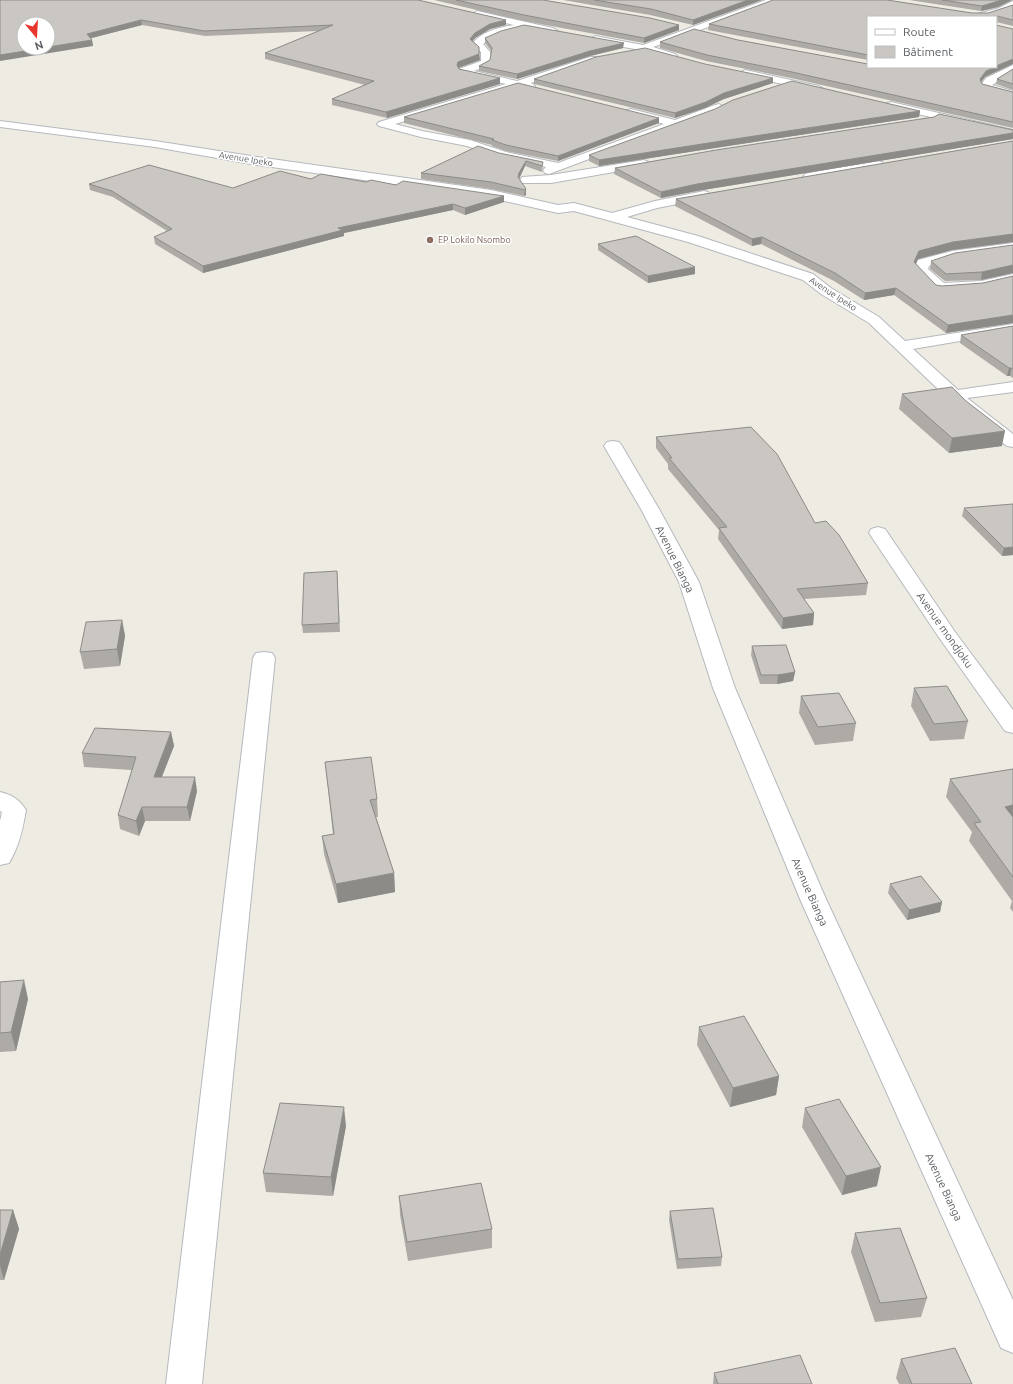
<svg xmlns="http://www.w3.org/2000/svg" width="1013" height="1384" viewBox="0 0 1013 1384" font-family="Ubuntu,sans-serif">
  <rect width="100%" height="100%" fill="#eeebe3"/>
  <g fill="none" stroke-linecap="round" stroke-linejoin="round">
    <defs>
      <g id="minor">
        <path d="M766 0H778L777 2 653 47 675 54 677 56 675 58 672 59 644 51 640 52 635 49 595 42 590 39 595 36 643 45Z"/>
        <path d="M1013 1V8C1003 13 988 20 977 16L978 14 999 8Z"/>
        <path d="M477 11 553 28 558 31 553 34 525 27 495 36 483 44 490 52 491 60 489 65 474 71 517 81 590 57H596L598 59 596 61 531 83 535 86 534 88 518 87 395 124 422 131 470 140 506 152 558 163 664 124 627 114 626 112 627 110 631 109 675 120 715 105 719 104 724 107 723 109 549 174 545 173 543 170 546 167 499 157 467 146 421 137 379 126 377 124 379 122 506 84 459 73 458 71 459 69 481 61V52L472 44C482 31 498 28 514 25L474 16 473 14Z"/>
        <path d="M1013 65V72L992 85 1013 91V97L981 88 980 86 986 78Z"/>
        <path d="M745 70 819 86 824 89 819 92 741 75 740 73Z"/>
        <path d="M891 102 1013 130V136L887 107 886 105 887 103Z"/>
        <path d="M0 121 155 141 251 156 491 190 558 205 574 203 612 213 655 201 704 191 708 192 710 195 708 198 657 208 627 217 698 236 813 274 831 288 879 317 905 341 1013 324V332L913 349 958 390 1013 382V392L967 398 1013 434V447L1007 446 964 414 869 323 821 294 803 280 688 242 574 211 558 213 491 198 251 164 155 147 0 127Z"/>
        <path d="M644 160 648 162 650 164 648 166 551 183H522L520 180 522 177 551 175Z"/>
        <path d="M878 161 882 162 884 165 882 168 809 181 805 180 803 177 805 174 809 173Z"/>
        <path d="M1013 243V251L953 259 929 266 928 269 944 283 981 281 1013 274V282L981 289 941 292 936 291 914 270 918 260 952 251Z"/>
        <path d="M613 441 619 442 622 446 659 509 699 582 735 688 826 899 1013 1300V1353L1001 1348 800 899 713 688 679 582 641 509 604 446 607 442Z"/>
        <path d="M878 527 885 529 955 632 1013 710V733L1005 731 938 636 869 533 871 529Z"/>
        <path d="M264 652 272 653 275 658 202 1384H166L253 658 256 653Z"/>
        <path d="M0 792C12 795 19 799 26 810 23 828 19 847 9 863L0 865V821L2 812 0 811Z"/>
      </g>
    </defs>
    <use href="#minor" stroke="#b5b9bd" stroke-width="2"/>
    <use href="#minor" fill="#fff" fill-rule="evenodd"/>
  </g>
  <g fill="#aeaba7">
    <path d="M0 0 506 25 490 29 475 38 473 41 479 47 480 60 458 68 459 69 500 84 387 118 332 105V99L365 85 265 59V53L318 31 205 36 142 25 91 38 92 40 93 46Z"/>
    <path d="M434 0H543L679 25V30L644 43 524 21Z"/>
    <path d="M563 0H762L693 25 650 15Z"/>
    <path d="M773 0H887L972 13H988L1013 5V26L996 22V17H868V60L708 30 709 24Z"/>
    <path d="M909 0H1012L998 7 981 11Z"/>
    <path d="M485 38 623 48 590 56 517 79 479 71V66L490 60 492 52 485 43Z"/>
    <path d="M738 40 868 64 985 77 981 82 982 84 1013 92V128L791 78 706 61 660 48V42Z"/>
    <path d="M1013 69V90L996 84 997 79Z"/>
    <path d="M534 79 773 83 724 99 705 108 675 118 534 84Z"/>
    <path d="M920 111 919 117 715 148 599 166 589 161V155Z"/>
    <path d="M404 117 659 118V123L558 161 506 151 492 146V145L404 123Z"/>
    <path d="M1013 130V139L697 191 661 198 614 174 615 168Z"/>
    <path d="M1013 141V242L952 250 918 259 915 264 936 285 942 286 983 283 1013 276V323L946 333 894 295 864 300 834 281 761 244 752 246 675 206 676 199Z"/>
    <path d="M499 153 543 162 542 172 525 166 519 178 526 189V195L524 196 491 189 421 179V173Z"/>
    <path d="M311 179 396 185 504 196V202L465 215 453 210 344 233V236L203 273 155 244 154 237 167 231 113 197 90 190 89 184 233 188Z"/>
    <path d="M598 244 695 274 648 283 598 250Z"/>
    <path d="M1013 245V273L981 280 945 281 930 269 931 261Z"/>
    <path d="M1013 326V378L1010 376H1007L960 343 961 335Z"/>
    <path d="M902 394 1002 446 949 453 899 409Z"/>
    <path d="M656 437 815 523 868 583 866 595 804 599 814 613 813 625 782 629 718 539 719 530 668 469V464L656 448Z"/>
    <path d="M964 508 1013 555 1002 556 962 516Z"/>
    <path d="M337 571 340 632 303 633 302 625Z"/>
    <path d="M122 620 125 636 120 666 84 669 80 652Z"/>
    <path d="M752 646 795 672 793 681 777 684H760L751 655Z"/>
    <path d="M914 688 968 721 964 739 930 741 911 706Z"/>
    <path d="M801 696 856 723 853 741 815 745 799 713Z"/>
    <path d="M171 732 174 746 162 777 197 791 190 821H145L139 836 120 829 118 815 132 770 84 767 82 753Z"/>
    <path d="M325 762 377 799 378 817H376L394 873 395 892 338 903 324 854 322 836 333 834Z"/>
    <path d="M1013 769V912L1010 908 1012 901 969 841 972 832 946 797 950 779Z"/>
    <path d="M890 884 942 902 940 912 907 920 888 893Z"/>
    <path d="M0 982 28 999 16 1051 0 1052Z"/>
    <path d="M699 1027 779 1076 776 1095 730 1107 697 1045Z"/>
    <path d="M805 1108 877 1186 842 1195 802 1127Z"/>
    <path d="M346 1126 333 1196 266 1192 263 1173Z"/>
    <path d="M399 1196 492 1229V1248L408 1261 400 1215Z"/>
    <path d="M0 1210H13L19 1229 4 1280H0Z"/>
    <path d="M670 1211 722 1257 721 1266 677 1269 669 1220Z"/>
    <path d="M855 1233 927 1298 921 1317 875 1322 851 1252Z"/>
    <path d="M901 1359 972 1384H899L896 1378Z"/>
    <path d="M714 1373 812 1384H713Z"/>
  </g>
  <g fill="#8d8b88">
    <path d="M748 0H762L693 25V20Z"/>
    <path d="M1002 0H1012L998 7 981 11 982 6Z"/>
    <path d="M141 20 142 25 88 39 87 34Z"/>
    <path d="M506 20V25L490 29 475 38 470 44V39L475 33 490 24Z"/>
    <path d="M679 25V30L644 43V38Z"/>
    <path d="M92 40 93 46 0 61V55L44 48H48V47Z"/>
    <path d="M624 43 623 48 590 56 517 79V74L590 51Z"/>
    <path d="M479 54 480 60 458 68 457 70V65L458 62Z"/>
    <path d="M1013 59V64L985 77 979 85 980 79 986 71 996 67V66Z"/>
    <path d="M500 78V84L387 118 386 112Z"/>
    <path d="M773 78V83L724 99 705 108 675 118V113L724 93Z"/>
    <path d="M920 111 919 117 715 148 599 166V160L715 142Z"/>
    <path d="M659 118V123L558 161V156Z"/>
    <path d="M1013 133V139L697 191 661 198V192L697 184Z"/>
    <path d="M526 161 525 166 519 179V173Z"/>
    <path d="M526 189V195L524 196 525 190Z"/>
    <path d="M504 196V202L465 215V208Z"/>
    <path d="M453 204V210L344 233V236L203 273V266L338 228Z"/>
    <path d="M1013 234V242L952 250 918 259 913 269 914 262 919 251 953 242Z"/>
    <path d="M762 237 761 244 752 246V239Z"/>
    <path d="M1013 265V273L981 280 982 272Z"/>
    <path d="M695 267V274L648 283V276Z"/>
    <path d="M896 288 894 295 864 300 865 293Z"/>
    <path d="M1013 315V323L946 333 948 325Z"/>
    <path d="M1009 368H1011L1010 376H1007Z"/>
    <path d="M1005 431 1002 446 949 453 952 438Z"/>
    <path d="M1013 547V555L1002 556 1004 548Z"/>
    <path d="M814 613 813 625 782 629 783 618Z"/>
    <path d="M122 620 125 636 120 666 117 649Z"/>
    <path d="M795 672 793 681 777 684 778 675Z"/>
    <path d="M171 732 174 746 156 791 154 777Z"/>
    <path d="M195 777 197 791 190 821 187 807Z"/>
    <path d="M1013 805V823L1005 807Z"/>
    <path d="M142 807 145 821 139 836 136 821Z"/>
    <path d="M394 873 395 892 338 903 336 884Z"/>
    <path d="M942 902 940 912 907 920 909 910Z"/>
    <path d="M24 980 28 999 16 1051 11 1032Z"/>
    <path d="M779 1076 776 1095 730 1107 733 1088Z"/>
    <path d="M344 1107 346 1126 333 1196 331 1177Z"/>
    <path d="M881 1167 877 1186 842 1195 846 1176Z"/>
    <path d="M13 1210 19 1229 4 1280 0 1266V1255Z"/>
  </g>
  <g fill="#cac7c2" stroke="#8d8b88">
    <path d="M0 0H418L506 20 490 24 475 33 470 39 479 47V54L458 62 457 65 459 69 500 78 386 112 332 99 374 81 265 53 333 25 204 31 141 20 87 34 92 40 48 47V24H24V48H44L0 55Z"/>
    <path d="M456 0H543L650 18 679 25 644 38 524 15Z"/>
    <path d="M594 0H748L693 20 651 9Z"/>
    <path d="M773 0H887L972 13H988L1013 5V20L997 16 996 17H868V55L709 24Z"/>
    <path d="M942 0H1002L982 6Z"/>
    <path d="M524 25 624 43 590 51 517 74 479 66 490 60 492 48 485 38 501 31Z"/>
    <path d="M996 25 1013 29V59L996 66Z"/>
    <path d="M694 29 738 40 868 64V67H995L986 71 980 79 982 84 1013 92V122L792 72 707 55 660 42Z"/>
    <path d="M645 48 705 64 773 78 724 93 706 102 675 113 534 79 596 57Z"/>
    <path d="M1013 69V84L997 79Z"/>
    <path d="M792 81 920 111 715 142 599 160 589 155 715 109 733 100Z"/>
    <path d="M518 83 659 118 558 156 506 145 492 140 494 139 404 117Z"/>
    <path d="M939 114 1013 130V133L697 184 661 192 615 168 716 150 934 117Z"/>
    <path d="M1013 141V234L953 242 919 251 914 262 936 285 942 286 983 283 1013 276V315L948 325 896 288 865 293 835 273 762 237 752 239 676 199Z"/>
    <path d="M478 146 499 153 543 162 542 166 526 161 519 173 518 177 526 189 525 190 491 182 421 173Z"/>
    <path d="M149 165 233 188 280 171 311 179 321 174 366 182 371 180 396 185 403 181 504 196 465 208 453 204 338 228 343 230 203 266 154 237 172 229 112 191 89 184Z"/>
    <path d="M636 236 695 267 648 276 598 244Z"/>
    <path d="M1013 245V265L982 272 946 274 931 261 955 253Z"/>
    <path d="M1013 326V369L1011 368H1009L961 335Z"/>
    <path d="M952 387 966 401 1005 431 952 438 902 394Z"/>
    <path d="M751 427 777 454 815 523 826 521 839 535 868 583 797 589 814 613 783 618 719 528 727 527 669 458H672L656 437Z"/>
    <path d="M1013 504V547L1004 548 964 508Z"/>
    <path d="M337 571 339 623 302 625 304 573Z"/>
    <path d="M122 620 117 649 80 652 86 622Z"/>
    <path d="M786 645 795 672 778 675H761L752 646Z"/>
    <path d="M947 686 968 721 934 724 914 688Z"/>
    <path d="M839 693 856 723 818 727 801 696Z"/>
    <path d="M95 728 171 732 154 777H195L187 807H142L136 821 118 815 136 757 82 753Z"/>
    <path d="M371 757 377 799 370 800 394 873 336 884 322 836 334 834 325 762Z"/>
    <path d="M1013 769V805L1005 807 1013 817V877L974 823 981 822 950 779Z"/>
    <path d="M921 876 942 902 909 910 890 884Z"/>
    <path d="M24 980 11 1032 0 1033V982Z"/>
    <path d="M744 1016 779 1076 733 1088 699 1027Z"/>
    <path d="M839 1099 881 1167 846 1176 805 1108Z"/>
    <path d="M280 1103 344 1107 331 1177 263 1173Z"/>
    <path d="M481 1183 492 1229 407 1242 399 1196Z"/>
    <path d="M713 1208 722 1257 678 1259 670 1211Z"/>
    <path d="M0 1210H13L0 1255Z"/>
    <path d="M900 1228 927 1298 880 1303 855 1233Z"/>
    <path d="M955 1348 972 1384H912L901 1359Z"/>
    <path d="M800 1355 812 1384H718L714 1373Z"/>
  </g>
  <circle fill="#8d6e63" stroke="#fff" stroke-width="1.5" cx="430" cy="240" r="4"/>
  <g text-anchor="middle" stroke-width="3" stroke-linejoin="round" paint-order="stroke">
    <g font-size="9" fill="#5b5f63" stroke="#fff">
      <text transform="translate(246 159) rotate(9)" y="3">Avenue Ipeko</text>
      <text transform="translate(833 294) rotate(33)" y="3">Avenue Ipeko</text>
    </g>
    <g font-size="9" fill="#785e54" stroke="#fff" text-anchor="start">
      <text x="438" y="243">EP Lokilo Nsombo</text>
    </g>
    <g font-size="11" fill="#5b5f63" stroke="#fff">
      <text transform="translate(675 559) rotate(64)" y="4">Avenue Bianga</text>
      <text transform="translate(945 630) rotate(55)" y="4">Avenue mondjoku</text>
      <text transform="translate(810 892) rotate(66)" y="4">Avenue Bianga</text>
      <text transform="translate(944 1187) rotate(65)" y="4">Avenue Bianga</text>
    </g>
  </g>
  <rect x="867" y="16" width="130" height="52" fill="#ffffff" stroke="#bdbfc1"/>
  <rect x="875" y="29" width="20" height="6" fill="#ffffff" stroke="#bdbfc1"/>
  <text x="903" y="36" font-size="12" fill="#5b5f63">Route</text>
  <rect x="875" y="46" width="20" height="12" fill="#cac7c2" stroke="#bdbfc1"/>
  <text x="903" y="56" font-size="12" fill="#5b5f63">Bâtiment</text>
  <g transform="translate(36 36) rotate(162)"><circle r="19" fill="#ffffff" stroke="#bdbfc1"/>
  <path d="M0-3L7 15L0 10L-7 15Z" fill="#e9362d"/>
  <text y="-6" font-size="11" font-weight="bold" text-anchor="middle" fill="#5b5f63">N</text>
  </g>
</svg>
